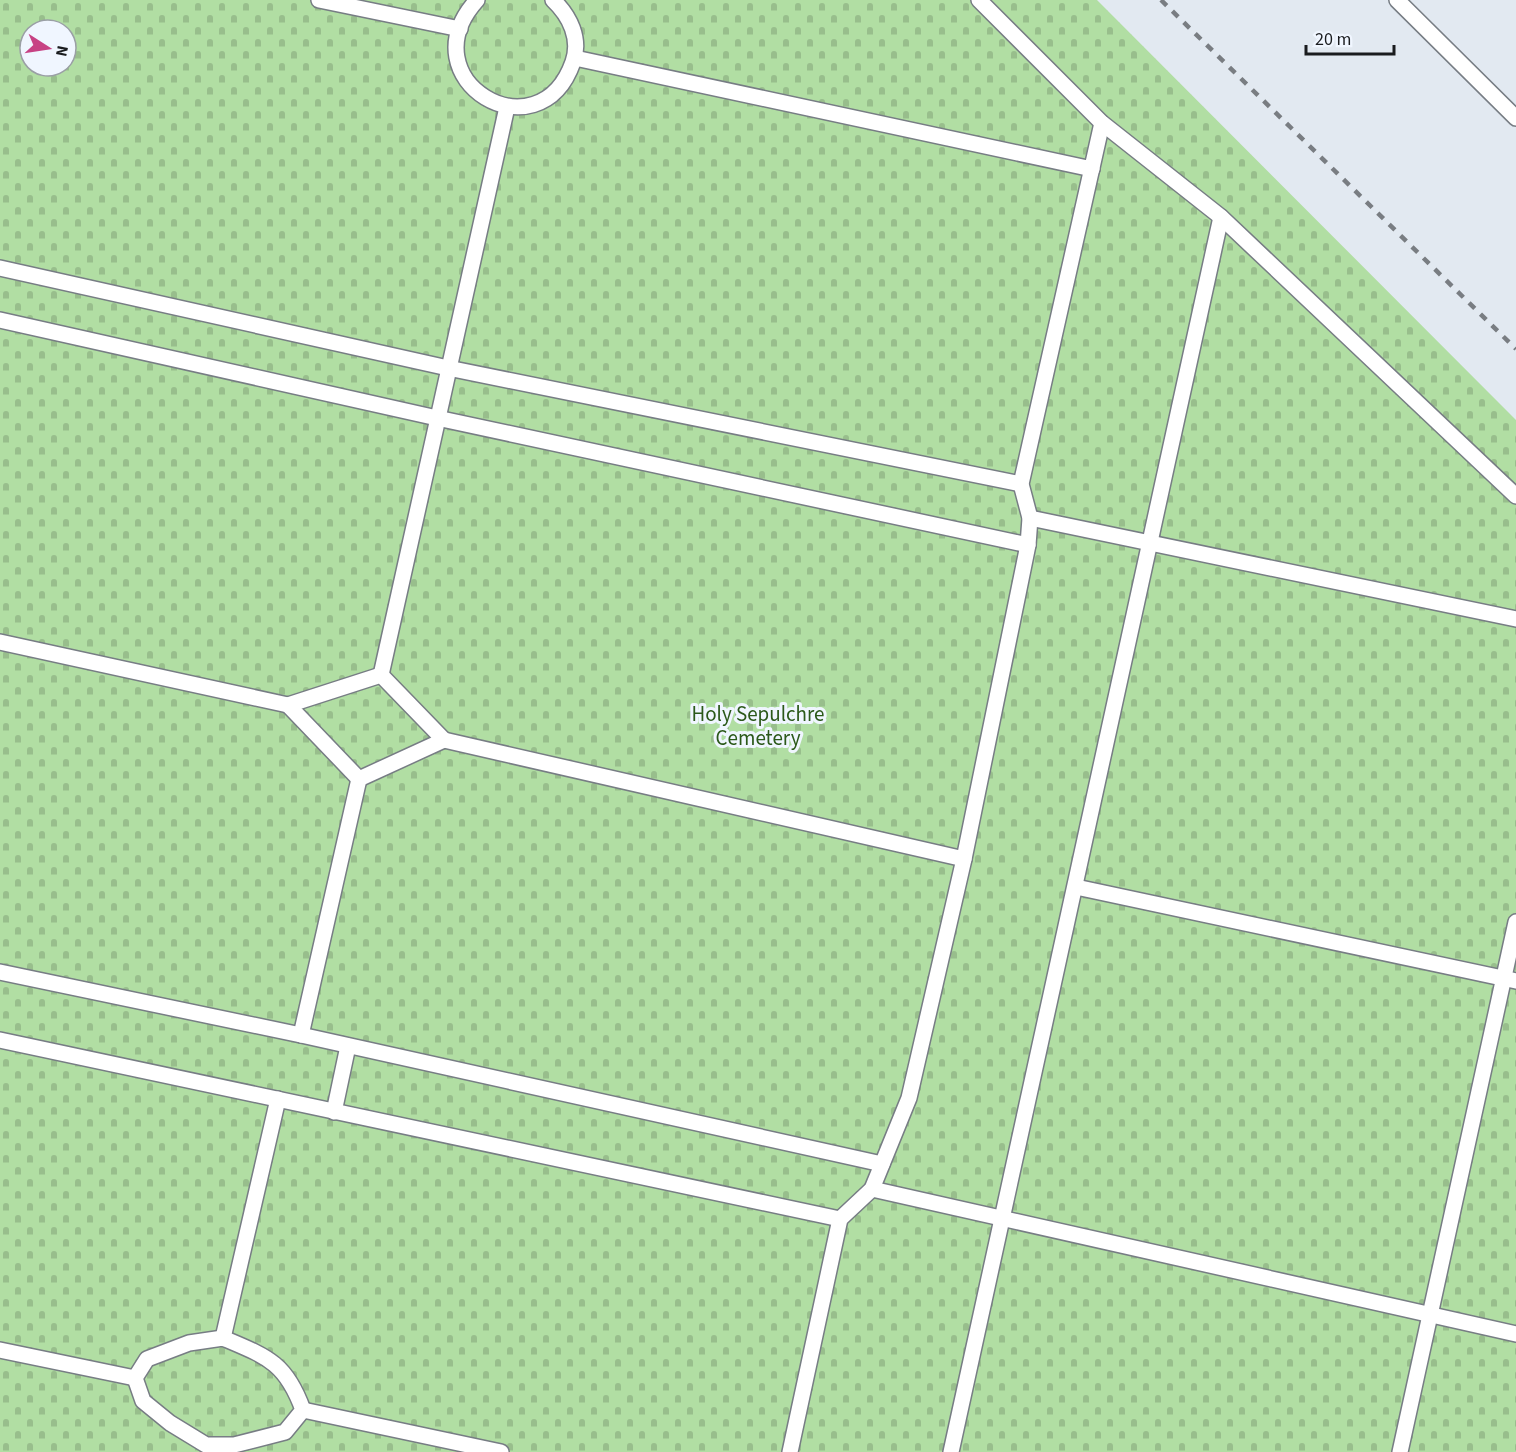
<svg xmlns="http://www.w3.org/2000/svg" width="1516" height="1452" viewBox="0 0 1516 1452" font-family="'Source Sans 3',sans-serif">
  <defs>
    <pattern id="cemetery-stones" width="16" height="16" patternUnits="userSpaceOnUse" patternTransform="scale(1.5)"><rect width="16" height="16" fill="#b1dea3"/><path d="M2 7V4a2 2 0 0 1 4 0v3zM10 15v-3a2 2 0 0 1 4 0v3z" fill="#98be8c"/></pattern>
  </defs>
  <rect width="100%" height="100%" fill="#e2e9f1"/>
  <path fill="url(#cemetery-stones)" fill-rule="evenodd" d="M0 0H1097L1516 420V1452H0ZM30 30H66V66H30Z"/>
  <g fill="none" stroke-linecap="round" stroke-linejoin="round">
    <defs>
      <g id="service">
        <path d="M319 0 460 29"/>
        <path d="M477 0C405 80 539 159 573 62 581 39 570 16 553 0"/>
        <path d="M979 0 1102 123 1221 217 1516 496"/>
        <path d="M1397 0 1516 118"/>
        <path d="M575 58 1092 169"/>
        <path d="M0 268 448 368 1021 484"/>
        <path d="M0 320 437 418 1028 545"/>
        <path d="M1030 518 1516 619"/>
        <path d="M0 642 288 705"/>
        <path d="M381 675 507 107"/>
        <path d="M381 675 444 740 359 779 288 705Z"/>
        <path d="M444 740 964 859"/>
        <path d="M1076 887 1516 981"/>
        <path d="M0 972 301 1035 882 1164"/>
        <path d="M301 1035 359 779"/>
        <path d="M0 1040 840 1219"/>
        <path d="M334 1112 348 1046"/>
        <path d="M872 1189 1516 1334"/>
        <path d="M223 1338C268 1357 286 1363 303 1410L285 1432 234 1445H206L170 1423 143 1401 135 1378 147 1359 189 1343Z"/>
        <path d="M223 1338 278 1099"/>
        <path d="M0 1350 135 1378"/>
        <path d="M303 1410 501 1452"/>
        <path d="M790 1452 840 1219 872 1189 909 1098 964 859 1028 545 1030 518 1021 484 1102 123"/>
        <path d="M951 1452 1221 217"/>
        <path d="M1400 1452 1516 922"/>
      </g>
    </defs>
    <use href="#service" stroke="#777d84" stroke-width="18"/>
    <use href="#service" stroke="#fff" stroke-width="15"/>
    <path stroke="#797d82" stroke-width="4.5" stroke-dasharray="8 8" stroke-linecap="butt" d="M1161 0 1516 349"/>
  </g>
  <g text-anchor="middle" stroke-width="6" stroke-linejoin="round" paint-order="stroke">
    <g font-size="21" fill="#2b591a" stroke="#f0f6ff">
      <text x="758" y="721">Holy Sepulchre<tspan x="758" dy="24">Cemetery</tspan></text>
    </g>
  </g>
  <g transform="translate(48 48) rotate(102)"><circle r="28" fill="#f0f6ff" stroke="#9a9fa5" stroke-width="1.5"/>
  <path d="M0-4.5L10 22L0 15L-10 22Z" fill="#c74284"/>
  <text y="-9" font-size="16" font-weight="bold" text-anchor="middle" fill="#1a1c1f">N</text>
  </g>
  <path d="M1306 45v9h88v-9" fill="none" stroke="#1a1c1f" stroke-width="3"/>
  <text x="1315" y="45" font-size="18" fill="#1a1c1f" stroke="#f0f6ff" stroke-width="4.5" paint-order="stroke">20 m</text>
</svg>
